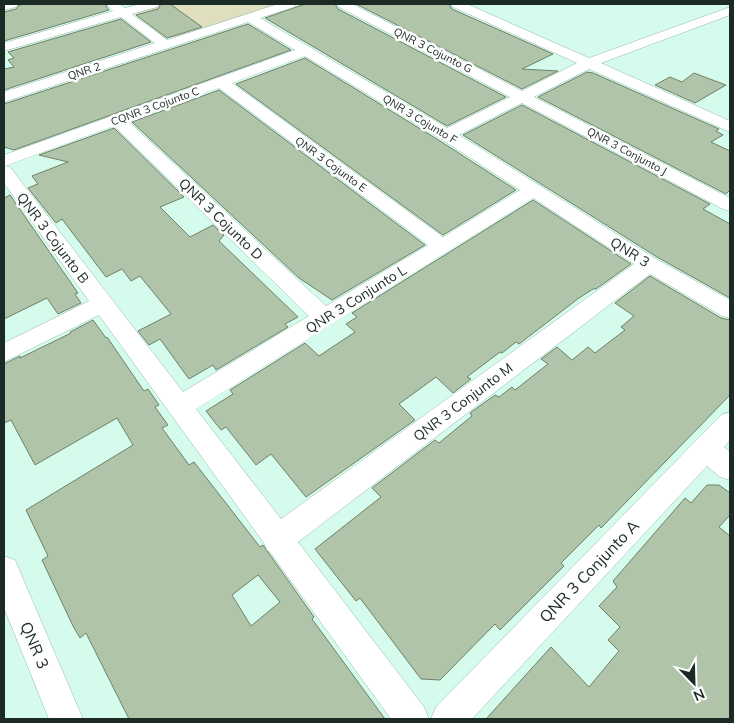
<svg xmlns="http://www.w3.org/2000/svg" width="734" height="723" viewBox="0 0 734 723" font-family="Mulish,sans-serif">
  <rect width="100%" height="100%" fill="#d4fbeb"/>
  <path fill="#dfdebe" d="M161 4H279L175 37H165L136 14 139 10Z"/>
  <g fill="#afc4a8" stroke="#6e8167" fill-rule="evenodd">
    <path d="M26 4H107L106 6 109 10 4 41V12L16 9 19 5Z"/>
    <path d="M161 4H170L202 27 167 38 136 15 158 9Z"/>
    <path d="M305 4H335L338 9 506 97 447 126 265 18Z"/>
    <path d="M356 4H449L452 9 553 54 522 69 558 71 522 89Z"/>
    <path d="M121 19 151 42 4 90V69L14 67 8 60 14 58 8 52Z"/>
    <path d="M248 24 291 50 14 150 4 147V104Z"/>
    <path d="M305 58 440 141 516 190 443 235 236 84Z"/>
    <path d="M587 72 593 73 719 129 716 131 723 135 711 142 730 151V190L726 194 538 97Z"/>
    <path d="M694 73 726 85 695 103 655 85 670 77 682 82Z"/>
    <path d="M219 90 425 245 332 300 299 278 132 122Z"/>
    <path d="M522 105 710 204 703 209 730 224V298L657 257 463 135Z"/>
    <path d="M114 128 184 197 160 207 190 237 213 225 224 235 219 241 298 317 285 324 288 327 216 370 213 365 189 379 160 339 149 345 138 331 171 314 140 276 131 281 122 269 106 277 62 219 56 223 28 188 38 184 32 176 68 162 39 155Z"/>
    <path d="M10 195 78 293 75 294 81 303 58 314 47 298 4 319V198Z"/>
    <path d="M533 200 631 264 596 289H593L579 298 519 344 516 342 502 353 500 352 467 377 471 379 453 393 436 377 399 404 415 420 306 497 271 454 256 465 226 427 221 430 206 411 233 394 230 390 305 343 319 356 355 332 346 324 357 317 352 313Z"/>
    <path d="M650 276 721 318 730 320V395L601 528 599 525 561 563 564 566 500 630 495 624 440 680 421 679 360 598 356 601 315 549 381 497 372 488 435 440 439 443 472 416 470 413 495 395 499 397 512 387 515 390 548 364 541 359 557 347 572 360 588 347 595 353 625 330 621 327 634 316 615 303Z"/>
    <path d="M93 320 106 338 107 337 144 391 148 389 159 405 155 407 168 425 162 428 189 465 194 462 260 547 263 545 314 617 312 619 385 719H129L86 633 80 638 73 626 42 560 48 556 26 510 133 445 117 418 35 465 11 420 4 423V364L20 356V358L71 333 70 332ZM258 575 280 602 251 626 232 595Z"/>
    <path d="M707 485H719L730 493V515L719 527 730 536V719H486L551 647 589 687 619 651 608 640 620 627 599 606 617 587 613 581 685 498 691 503Z"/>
  </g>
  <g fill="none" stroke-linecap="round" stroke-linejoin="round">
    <defs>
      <g id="minor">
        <path d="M4 4H18L16 7 4 10Z"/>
        <path d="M109 4H119L125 8 140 4H159L157 7 132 14 167 40 278 4H296L294 7 260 18 447 128 510 97 339 7 337 4H352L522 91 577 63 453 7 451 4H467L589 58 730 7V15L601 63 730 121V132L589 69 534 97 730 198V211L723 209 522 103 459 135 656 259 730 300V318L722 316 650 274 298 542 424 707 429 719H391L270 552 267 550 264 543 99 315 4 362V343L89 301 4 183V155L295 50 248 22 4 102V92L155 43 121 17 4 51V43L113 11 108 6ZM305 56 441 139 520 190 443 237 232 83ZM219 88 428 245 326 306 128 121ZM114 126 309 316 183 392 10 167 5 166ZM533 198 634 264 281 519 196 409Z"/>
        <path d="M730 412V440L724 447 730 452V480L720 477 707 466 472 719H431L436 707 721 415Z"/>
        <path d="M4 556 15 560 83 719H49L4 608Z"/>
      </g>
    </defs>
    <use href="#minor" stroke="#95baab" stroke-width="1"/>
    <use href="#minor" fill="#fff" fill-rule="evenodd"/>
  </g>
  <g text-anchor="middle" stroke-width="5" stroke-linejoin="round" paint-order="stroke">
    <g font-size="11" fill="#1c2a25" stroke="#fefefe">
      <text transform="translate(433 50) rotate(27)" y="4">QNR 3 Cojunto G</text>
      <text transform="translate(84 71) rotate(-18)" y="4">QNR 2</text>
      <text transform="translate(155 106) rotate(-20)" y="4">CQNR 3 Cojunto C</text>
      <text transform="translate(420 119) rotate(31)" y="4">QNR 3 Cojunto F</text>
      <text transform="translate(627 151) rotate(28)" y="4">QNR 3 Conjunto J</text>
      <text transform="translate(331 164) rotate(36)" y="4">QNR 3 Cojunto E</text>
    </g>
    <g font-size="14" fill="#1c2a25" stroke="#fefefe">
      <text transform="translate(221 219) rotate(44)" y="5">QNR 3 Cojunto D</text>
      <text transform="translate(53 238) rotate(53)" y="5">QNR 3 Cojunto B</text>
      <text transform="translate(630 252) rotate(32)" y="5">QNR 3</text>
      <text transform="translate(356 299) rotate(-32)" y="5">QNR 3 Conjunto L</text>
      <text transform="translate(463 402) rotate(-37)" y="5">QNR 3 Conjunto M</text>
    </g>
    <g font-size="16" fill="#1c2a25" stroke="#fefefe">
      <text transform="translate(589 571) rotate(-46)" y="6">QNR 3 Conjunto A</text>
      <text transform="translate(35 645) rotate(67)" y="6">QNR 3</text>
    </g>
  </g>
  <rect width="734" height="723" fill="none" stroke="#1c2a25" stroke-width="10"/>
  <g transform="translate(694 683) rotate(157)" stroke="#fefefe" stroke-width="4" paint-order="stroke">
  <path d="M0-4L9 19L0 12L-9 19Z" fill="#1c2a25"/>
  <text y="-8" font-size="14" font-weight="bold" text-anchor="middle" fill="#1c2a25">N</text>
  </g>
</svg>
